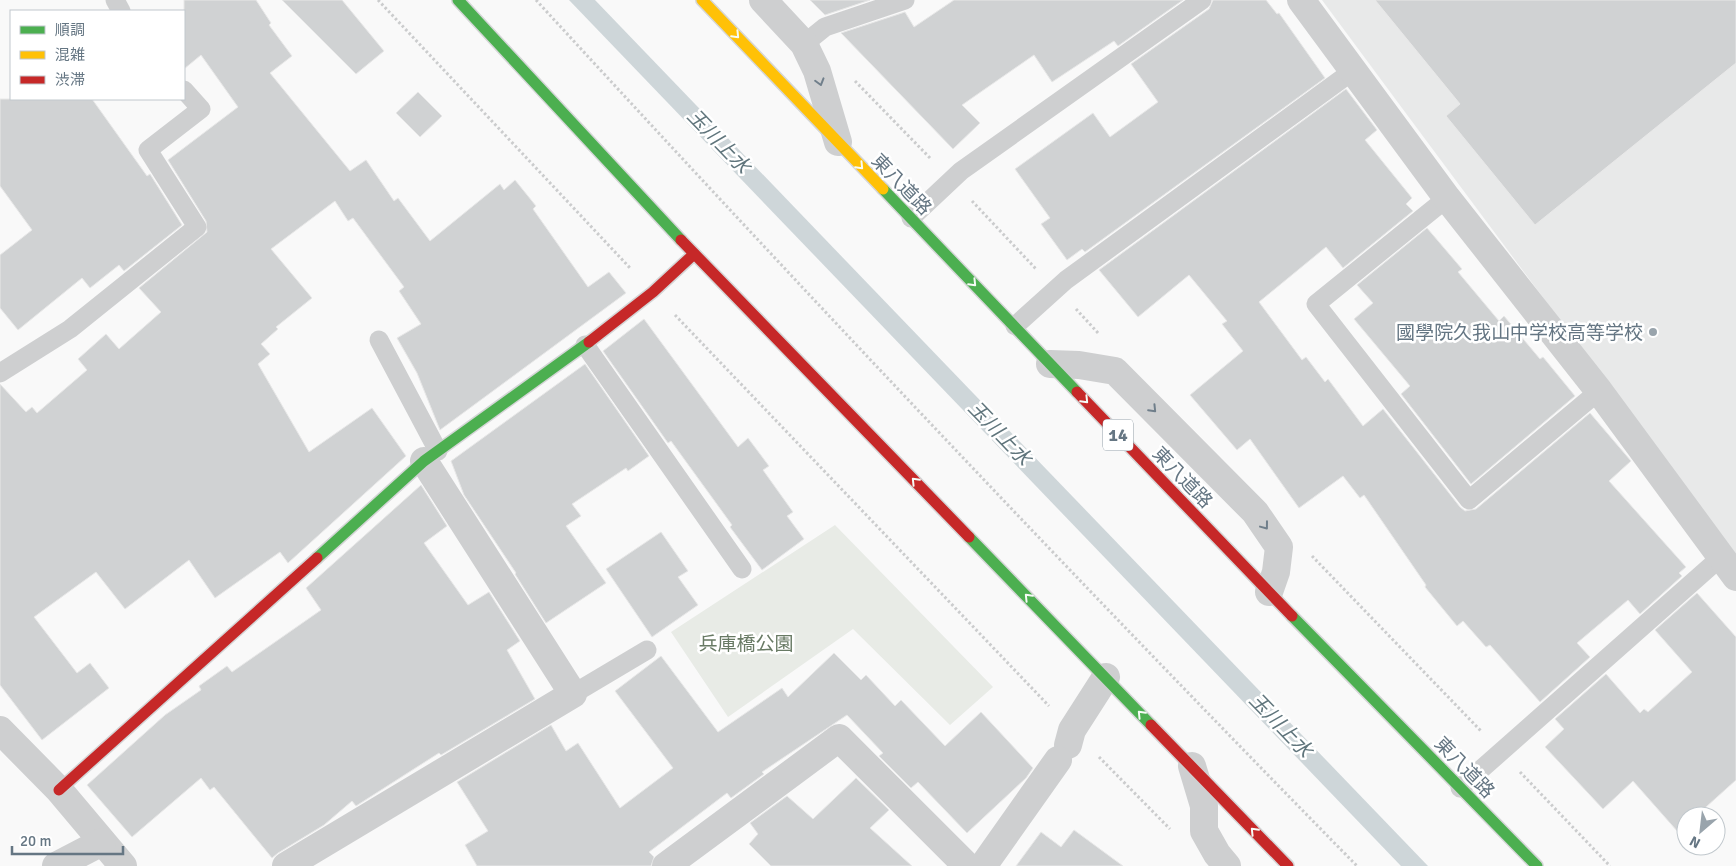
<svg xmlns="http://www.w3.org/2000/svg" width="1736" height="866" viewBox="0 0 1736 866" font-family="Signika,'Noto Sans JP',sans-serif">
  <rect width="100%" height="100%" fill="#f9f9f9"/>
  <path fill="#e8e9e9" d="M1322 0H1736V557L1402 108Z"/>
  <path fill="#e8ebe6" d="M835 525 993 687 950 725 853 629 728 717 671 632Z"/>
  <path fill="#ced6d9" d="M569 0H595L1428 866H1401Z"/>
  <g fill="#d0d2d3" stroke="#e8e8e8">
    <path d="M184 0H256L271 23 269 25 292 56 270 73 350 171 366 160 394 201 398 198 430 241 500 184 504 190 515 180 536 206 533 209 588 287 609 272 626 293 440 430 417 373 397 338 421 324 399 291 404 287 353 218 348 221 335 201 271 249 312 298 276 327 278 329 261 344 270 354 258 364 309 452 372 408 406 456 288 563 280 552 215 598 189 560 125 609 96 572 34 617 77 673 90 663 109 688 42 740 0 685V384L26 412 32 407 37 413 87 370 78 359 106 334 119 349 161 312 139 288 207 232 206 221 168 160 238 107 201 55 184 69Z"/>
    <path d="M282 0H342L384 51 356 74Z"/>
    <path d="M810 0H870L825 15Z"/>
    <path d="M954 0H1183L1118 46 1114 41 1052 82 1034 55 962 105 980 123 953 149 841 33 905 12 914 27Z"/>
    <path d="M1213 0H1266L1277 14 1279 13 1325 78 1085 252 1082 249 1067 260 1041 224 1050 218 1015 169 1093 113 1110 137 1158 102 1131 64 1209 9Z"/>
    <path d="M1375 0H1736V63L1535 225 1446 116 1460 104Z"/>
    <path d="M1346 89 1377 130 1365 140 1412 198 1406 204 1413 211 1343 268 1326 247 1259 302 1302 360 1306 357 1325 382 1328 379 1363 426 1383 409 1460 507 1465 511 1476 509 1590 413 1631 461 1609 481 1686 567 1679 573 1682 576 1640 614 1628 600 1577 643 1590 657 1540 702 1490 645 1486 647 1463 621 1457 626 1425 587 1426 585 1364 495 1360 498 1343 476 1299 508 1250 439 1237 450 1190 395 1243 351 1222 324 1227 321 1189 275 1138 317 1099 270Z"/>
    <path d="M418 92 442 116 420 137 396 113Z"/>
    <path d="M0 99H92L147 176 150 174 182 225 124 271 119 265 90 288 82 278 18 330 0 308V255L32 230 0 186Z"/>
    <path d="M1427 228 1462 269 1458 272 1499 321 1504 316 1540 359 1543 357 1575 396 1471 484 1401 394 1410 386 1354 319 1373 303 1357 285Z"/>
    <path d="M644 319 738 447 748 438 769 466 763 470 793 512 787 516 804 539 762 570 730 527 732 525 671 441 668 443 603 351Z"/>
    <path d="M585 364 649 456 628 471 626 468 572 504 581 516 566 526 606 583 546 623 515 574 516 573 464 495 451 461Z"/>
    <path d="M421 485 447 526 424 543 468 605 489 592 520 641 507 650 535 699 441 755 439 753 356 806 352 801 324 825 278 853 272 858 214 787 210 790 201 778 132 837 87 785 165 715 201 690 199 686 227 666 232 672 321 610 306 588Z"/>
    <path d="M661 532 688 571 678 577 698 605 652 637 606 569Z"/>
    <path d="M1697 593 1736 637V780L1696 816H1686V825L1678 832 1633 781 1603 809 1545 747 1564 729 1555 719 1606 674 1640 713 1644 709 1648 712 1692 672 1655 630Z"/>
    <path d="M834 653 861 680 866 675 895 706 901 700 945 746 981 712 1033 768 1026 778 967 833 918 782 911 788 879 756 883 753 847 715 762 772 764 774 731 798 727 793 649 852 654 857 651 866H477L465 845 488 831 457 782 551 725 566 751 578 743 620 808 673 768 615 691 661 656 718 732 782 688 788 697Z"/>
    <path d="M856 778 889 810 870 828 912 866H771L749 844 758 834 750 823 787 796 813 819Z"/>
    <path d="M1074 830 1123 866H1016L1041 832 1061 847Z"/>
  </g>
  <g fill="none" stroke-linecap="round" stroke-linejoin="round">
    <defs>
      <g id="fast">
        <path d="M458 0 681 240"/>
        <path d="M883 189 1077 392"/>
        <path d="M969 537 1151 725"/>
        <path d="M317 558 424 461 589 342"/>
        <path d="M1292 616 1537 866"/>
      </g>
      <path id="slow" d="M702 0 883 189"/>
      <g id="jam">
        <path d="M681 240 969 537"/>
        <path d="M589 342 653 292 694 254"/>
        <path d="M1077 392 1292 616"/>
        <path d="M1151 725 1288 866"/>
        <path d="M59 790 317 558"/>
      </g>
    </defs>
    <use href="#fast" stroke="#d5d6d7" stroke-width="14"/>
    <use href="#slow" stroke="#d5d6d7" stroke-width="14"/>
    <use href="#jam" stroke="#d5d6d7" stroke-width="14"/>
    <g stroke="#cbcccd" stroke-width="3" stroke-dasharray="2.5 2.5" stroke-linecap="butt">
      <path d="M378 0 631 269"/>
      <path d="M536 0C805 293 1078 582 1357 866"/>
      <path d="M855 81 931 159"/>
      <path d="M972 201 1036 269"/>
      <path d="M1076 309 1099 334"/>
      <path d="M675 315 1049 706"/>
      <path d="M1312 556 1481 731"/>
      <path d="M1099 757 1170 829"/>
      <path d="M1520 772 1610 866"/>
    </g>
    <g stroke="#cecfd0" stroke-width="19">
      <path d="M115 0 121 11"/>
      <path d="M804 44 825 27 905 0"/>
      <path d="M1447 198 1316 304 1469 500 1599 391"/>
      <path d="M911 218 961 171 1202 0"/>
      <path d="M1015 326 1066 280 1354 70"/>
      <path d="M379 340 438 451"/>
      <path d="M585 345 742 569"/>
      <path d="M0 373 70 329 197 227 148 150 201 109 184 90"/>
      <path d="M573 694 647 650"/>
      <path d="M1460 788 1721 557"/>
    </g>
    <g stroke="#cecfd0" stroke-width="28">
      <path d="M763 0 804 44 817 71 838 142"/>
      <path d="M1301 0 1447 198 1599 391 1736 577"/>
      <path d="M1050 364 1079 365 1115 371 1255 512 1279 547 1276 572 1269 592"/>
      <path d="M0 730 59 790 123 866"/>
      <path d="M1068 745 1072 730 1106 677"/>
      <path d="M1192 766 1204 806V831L1217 854 1227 866"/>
      <path d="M56 866 102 842"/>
      <path d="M286 866 573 694 424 461"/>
      <path d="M666 866 839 738 967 866"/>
      <path d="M983 866 1058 760"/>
    </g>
    <use href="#fast" stroke="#4caf50" stroke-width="11"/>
    <use href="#slow" stroke="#ffc107" stroke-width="11"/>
    <use href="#jam" stroke="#c62828" stroke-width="11"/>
  </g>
  <defs><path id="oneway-chevron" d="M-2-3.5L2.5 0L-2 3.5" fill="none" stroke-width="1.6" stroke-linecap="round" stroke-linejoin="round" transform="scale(1.25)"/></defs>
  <g stroke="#f6fbf6">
    <use href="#oneway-chevron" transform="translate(736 35) rotate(46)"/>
    <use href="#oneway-chevron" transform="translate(860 166) rotate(46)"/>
    <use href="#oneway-chevron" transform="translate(973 283) rotate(46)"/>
    <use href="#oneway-chevron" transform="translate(1085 400) rotate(46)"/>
    <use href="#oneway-chevron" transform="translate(915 481) rotate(-134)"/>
    <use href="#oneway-chevron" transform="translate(1028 597) rotate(-134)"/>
    <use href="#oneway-chevron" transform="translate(1141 714) rotate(-134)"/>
    <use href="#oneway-chevron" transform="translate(1254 831) rotate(-134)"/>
  </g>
  <g stroke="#707f8b">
    <use href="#oneway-chevron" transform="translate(820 82) rotate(74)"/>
    <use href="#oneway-chevron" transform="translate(1153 409) rotate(46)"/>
    <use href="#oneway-chevron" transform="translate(1265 526) rotate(53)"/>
  </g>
  <circle fill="#99a4ac" stroke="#fff" stroke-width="2" cx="1653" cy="332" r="5"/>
  <g text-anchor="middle" stroke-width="5" stroke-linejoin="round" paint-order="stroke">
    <rect fill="#fff" stroke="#939fa8" stroke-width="1" x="1103" y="419.5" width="30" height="31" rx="4"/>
    <g font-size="18" font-weight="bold" fill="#657683">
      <text x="1118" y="441">14</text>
    </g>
    <g font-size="19" fill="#657683" stroke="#fff">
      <text transform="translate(902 184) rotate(46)" y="7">東八道路</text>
      <text transform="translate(1183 477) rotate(46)" y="7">東八道路</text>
      <text transform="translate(1465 767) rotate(46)" y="7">東八道路</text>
    </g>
    <g font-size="19" fill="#657683" stroke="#fff" text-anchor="end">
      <text x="1643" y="339">國學院久我山中学校高等学校</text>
    </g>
    <g font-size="19" fill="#687a64" stroke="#fff">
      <text x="746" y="650">兵庫橋公園</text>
    </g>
    <g font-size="20" font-style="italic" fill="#60757c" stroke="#fff">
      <text transform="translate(719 141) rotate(46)" y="7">玉川上水</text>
      <text transform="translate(1000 433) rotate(46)" y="7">玉川上水</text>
      <text transform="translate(1281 725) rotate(46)" y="7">玉川上水</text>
    </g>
  </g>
  <rect x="10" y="10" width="175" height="90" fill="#ffffff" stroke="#c1c8cd"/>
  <rect x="20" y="26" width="25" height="8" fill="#4caf50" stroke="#c1c8cd"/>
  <text x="55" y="35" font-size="15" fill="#657683">順調</text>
  <rect x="20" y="51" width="25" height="8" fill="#ffc107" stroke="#c1c8cd"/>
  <text x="55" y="60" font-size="15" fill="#657683">混雑</text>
  <rect x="20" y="76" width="25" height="8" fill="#c62828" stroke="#c1c8cd"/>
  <text x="55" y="85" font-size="15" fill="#657683">渋滞</text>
  <g transform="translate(1701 831) rotate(208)"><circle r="24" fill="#ffffff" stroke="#c1c8cd"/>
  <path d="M0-4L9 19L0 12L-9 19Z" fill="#99a4ac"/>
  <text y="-8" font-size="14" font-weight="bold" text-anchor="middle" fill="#657683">N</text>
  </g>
  <path d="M12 846v8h111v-8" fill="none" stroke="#657683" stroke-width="2.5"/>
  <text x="20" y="846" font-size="15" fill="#657683" stroke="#ffffff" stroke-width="4" paint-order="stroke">20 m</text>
</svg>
